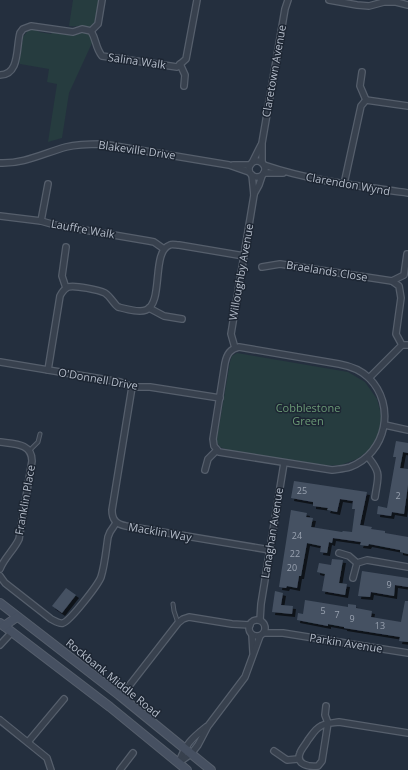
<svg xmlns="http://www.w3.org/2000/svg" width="408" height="770" viewBox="0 0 408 770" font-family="'Open Sans',sans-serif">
  <defs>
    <filter id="shadow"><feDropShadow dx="3" dy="3" stdDeviation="0" flood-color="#0009"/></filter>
  </defs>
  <rect width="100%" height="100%" fill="#242f3e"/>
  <g fill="#263c3f">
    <path d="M73 0H99C98 8 99 27 88 28 86 28 84 26 82 26 77 26 74 27 69 26Z"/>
    <path d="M29 29 38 30 39 32 51 34 52 32C57 33 63 34 68 34 78 34 93 26 92 43L69 93 62 138 48 142 57 84 47 82 49 69 20 64 19 62 23 37Z"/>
    <path d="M237 353 348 372 365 382 377 399 381 414V426L378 435 369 450 357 459 341 465 324 466 228 450 220 447 217 442V438L230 362 232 356Z"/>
  </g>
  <g fill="#455162" filter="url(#shadow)">
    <path d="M396 441 408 443V453L403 452 400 468 408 469V485L404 514 392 512 391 516 377 514 378 506 387 508 396 457H393Z"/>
    <path d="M294 481 367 492 360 525 372 527 371 529 385 531V533L408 537V554L400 552V550L369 544 368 546 360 545 361 542 333 538 332 543 329 542 327 553 320 552 321 546 307 543 301 576H299L297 588 287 586 286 588 279 587 291 510 307 513 306 517 313 518 311 527 342 532 343 531 352 532 355 509H352L353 501 340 499 337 512 327 510 328 508 313 506V502L291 498Z"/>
    <path d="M332 559 343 560 339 583 347 584 345 595 322 591 325 574 317 572 319 563 331 565Z"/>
    <path d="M362 571 408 578V587L395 585 394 596 371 592 370 597 358 596Z"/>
    <path d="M66 588 76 595 62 613 52 606Z"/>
    <path d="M275 591 283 593 281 605 293 606 292 614 272 612Z"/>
    <path d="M305 600 348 607V604L356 605V608L372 611 371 617 401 622 405 601H408V642L399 641 400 637 344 628V627L328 624V626L297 620 298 613 303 614Z"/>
  </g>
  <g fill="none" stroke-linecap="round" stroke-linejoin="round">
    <defs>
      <g id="lane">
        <path d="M30 450 38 442 40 434"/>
        <path d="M173 604 174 611 178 623"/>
      </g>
      <g id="street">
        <path d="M329 0 357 5 369 6 384 2H396L408 5"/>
        <path d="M91 31 98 24 102 0"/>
        <path d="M180 64 185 75 184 86"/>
        <path d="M362 72 360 86 366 100"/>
        <path d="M0 75C20 75 16 47 20 33L23 29 31 26 73 32 82 29 91 31C97 41 95 47 102 56L177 67 186 59 197 0"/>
        <circle cx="257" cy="169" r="8"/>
        <path d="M0 163C24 164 44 153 66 147 78 144 91 144 103 144L229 165 249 172"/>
        <path d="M252 163 261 145"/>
        <path d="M262 163V143L285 9 288 0"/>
        <path d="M233 165H250"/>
        <path d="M264 165C311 181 359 186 408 193"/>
        <path d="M264 173H283"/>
        <path d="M344 184 361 106 366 100 408 106"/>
        <path d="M254 194 259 185 262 176"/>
        <path d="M0 216 41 221 55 225 149 241 154 242 164 249"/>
        <path d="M41 221 48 184"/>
        <path d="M66 247 62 276 66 288"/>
        <path d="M262 267 280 264 392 281 399 286 401 298 396 334 402 345"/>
        <path d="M392 281 404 275 407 254"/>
        <path d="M149 308 164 316 182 319"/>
        <path d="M239 347 339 364C350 366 361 370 369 378 396 405 387 453 350 467 344 469 338 469 332 470L219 452 214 446 213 439 225 363C227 354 230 349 239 347Z"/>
        <path d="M235 348 231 334 254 195 252 175"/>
        <path d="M0 362 120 382 132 387H150L220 398"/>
        <path d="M48 370 60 296C62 292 64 289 68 287 75 285 99 290 105 293 111 297 113 303 118 307 126 309 139 313 146 310 164 303 151 251 170 245 172 244 176 245 179 245L244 256"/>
        <path d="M369 378 402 345H408"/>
        <path d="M132 387 112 510C112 520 116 524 126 526L270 550"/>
        <path d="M385 425 408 430"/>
        <path d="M0 442C14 444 32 443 32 461L19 539C14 550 4 558 0 569"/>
        <path d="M368 457C382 474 378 476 375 497"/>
        <path d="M205 470 208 459 217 450"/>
        <path d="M339 553 349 556 357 563"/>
        <path d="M0 576 5 583 51 619C55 621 59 624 63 623 70 621 98 585 101 577 105 564 106 550 108 537L110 532 116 523"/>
        <path d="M353 578 357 563 367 560 408 567"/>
        <circle cx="257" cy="628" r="8"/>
        <path d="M260 620 261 604 284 463"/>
        <path d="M265 633H283L408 653"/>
        <path d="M252 635 253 652"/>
        <path d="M0 645 12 632"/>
        <path d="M129 686 178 623 183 619 189 617 232 624 250 625"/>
        <path d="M326 706 325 715 328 723 322 761 318 766C310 767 295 765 300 753 301 749 306 744 308 740 312 735 315 729 321 726 326 723 333 723 339 722L408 733"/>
        <path d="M0 720 47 758 51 770"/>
        <path d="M28 742 64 699"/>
        <path d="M274 751 287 760 298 759"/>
        <path d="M179 762C186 744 191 739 206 727"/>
        <path d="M178 763 191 754 198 745 208 726 245 677 260 636"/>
        <path d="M120 770 133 753"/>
      </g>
      <g id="secondary">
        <path d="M0 603 119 695 211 770"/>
        <path d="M0 623 110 707 187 770"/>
        <path d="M4 626 17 617"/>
      </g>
    </defs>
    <use href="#lane" stroke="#565f6c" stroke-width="5"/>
    <use href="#street" stroke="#565f6c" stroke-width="8"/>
    <use href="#secondary" stroke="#565f6c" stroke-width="10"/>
    <use href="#lane" stroke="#38414e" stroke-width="3"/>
    <use href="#street" stroke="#38414e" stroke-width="5.5"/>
    <use href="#secondary" stroke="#465061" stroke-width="8"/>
  </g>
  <g text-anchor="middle" stroke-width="3" stroke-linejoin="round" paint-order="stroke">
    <g font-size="9" fill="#98a1af">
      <text x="302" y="494">25</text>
      <text x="398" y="499">2</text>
      <text x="297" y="539">24</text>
      <text x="295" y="557">22</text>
      <text x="292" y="571">20</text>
      <text x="389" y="588">9</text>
      <text x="323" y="614">5</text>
      <text x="337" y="618">7</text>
      <text x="352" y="622">9</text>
      <text x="380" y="629">13</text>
    </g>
    <g font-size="11" fill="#b4bcc9" stroke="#1d2633">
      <text transform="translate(137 61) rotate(8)" y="4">Salina Walk</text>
      <text transform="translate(274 71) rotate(-80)" y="4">Claretown Avenue</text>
      <text transform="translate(137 150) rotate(8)" y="4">Blakeville Drive</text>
      <text transform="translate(348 184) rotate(10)" y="4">Clarendon Wynd</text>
      <text transform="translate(83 229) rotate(10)" y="4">Lauffre Walk</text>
      <text transform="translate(327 271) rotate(9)" y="4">Braelands Close</text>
      <text transform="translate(241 272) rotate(-80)" y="4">Willoughby Avenue</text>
      <text transform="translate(98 379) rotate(10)" y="4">O'Donnell Drive</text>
      <text transform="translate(25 500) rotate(-80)" y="4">Franklin Place</text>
      <text transform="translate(160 532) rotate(10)" y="4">Macklin Way</text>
      <text transform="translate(272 533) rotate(-81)" y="4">Lanaghan Avenue</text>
      <text transform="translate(346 643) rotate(9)" y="4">Parkin Avenue</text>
      <text transform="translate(113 678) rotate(39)" y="4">Rockbank Middle Road</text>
    </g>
    <g font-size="11" fill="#6b9a76" stroke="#1d2633">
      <text x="308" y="412">Cobblestone<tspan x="308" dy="13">Green</tspan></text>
    </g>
  </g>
</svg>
